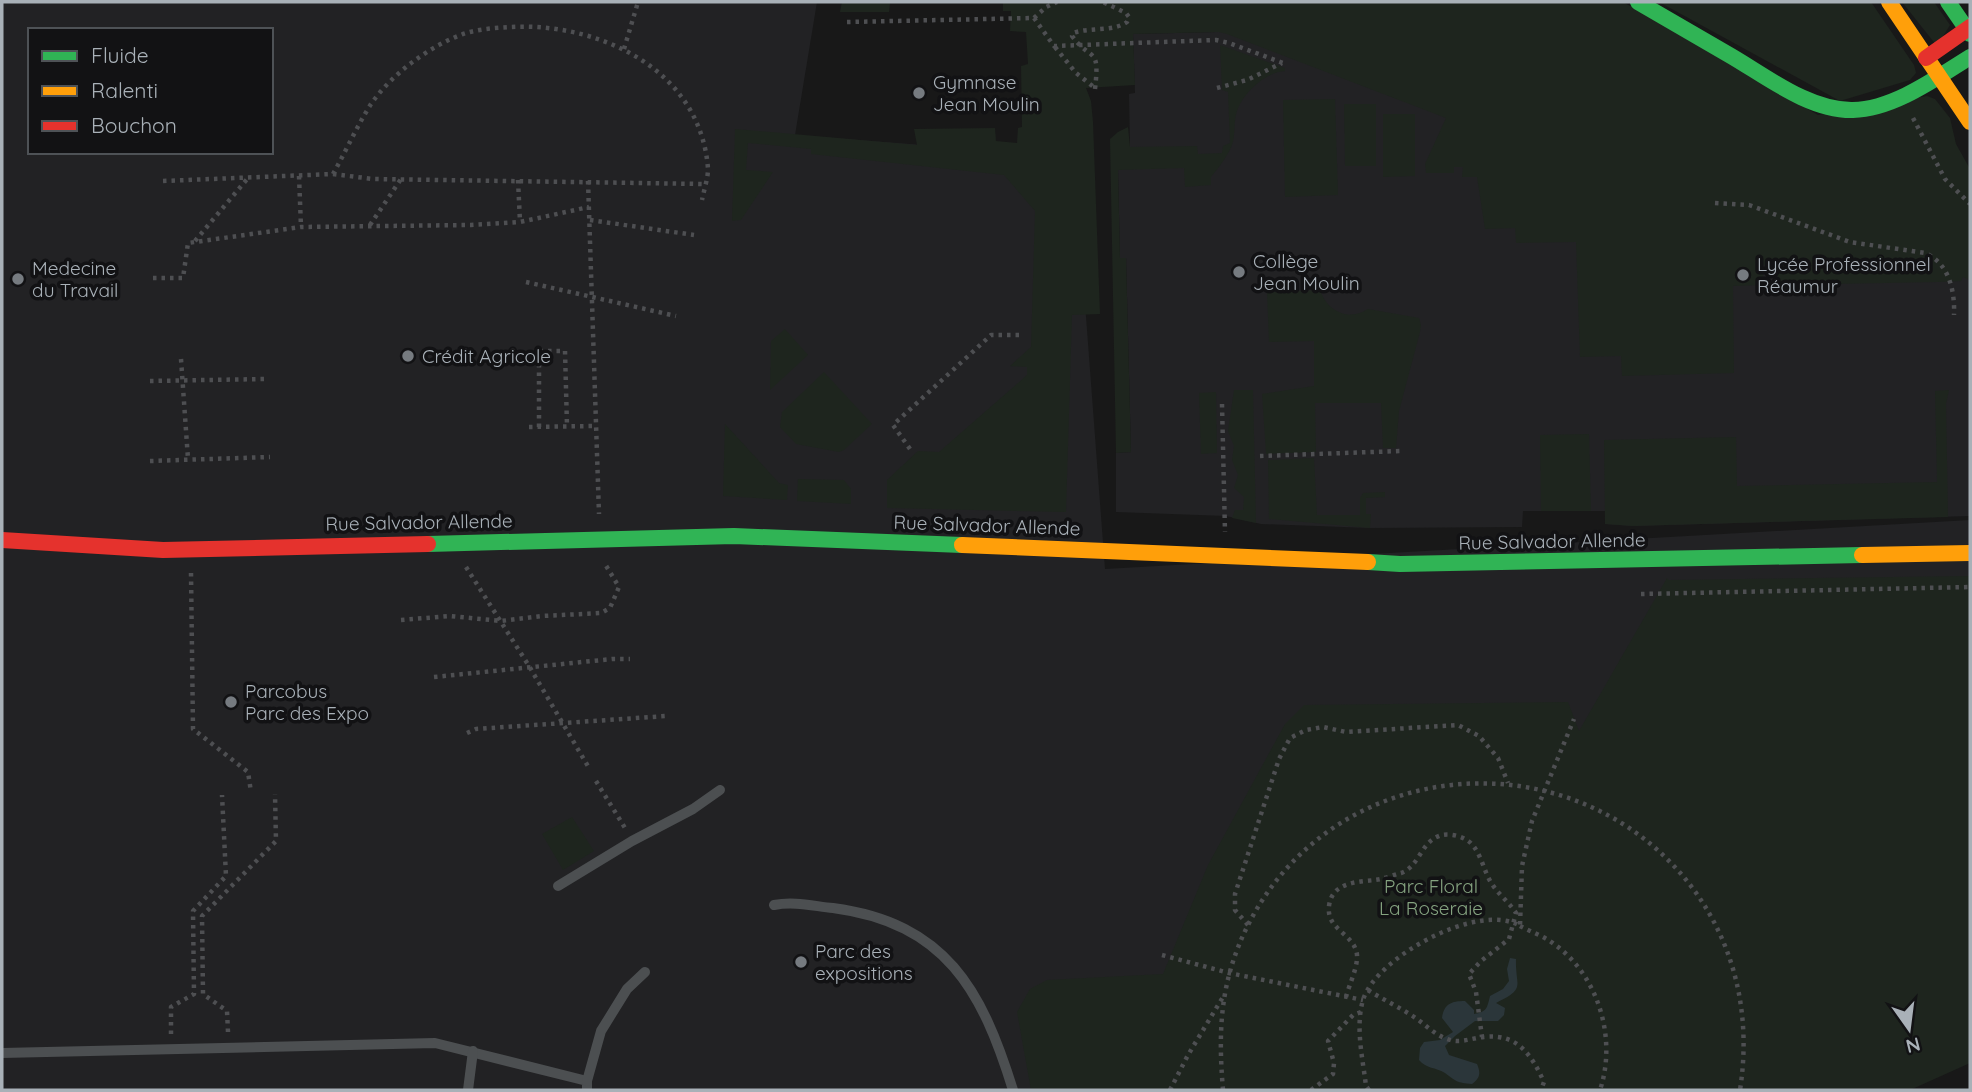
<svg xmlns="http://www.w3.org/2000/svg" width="1972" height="1092" viewBox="0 0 1972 1092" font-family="Quicksand,sans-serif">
  <rect width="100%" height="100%" fill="#181818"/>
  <g fill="#222224" fill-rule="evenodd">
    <path d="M2 2H817L795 135 1074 157 1105 569 1970 520V1054L1889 1090H2ZM30 30H271V152H30Z"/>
    <path d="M1215 2 1970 265V516L1633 526 1605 524V511H1523L1522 527 1370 528 1261 524 1226 516 1116 512V453L1131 452 1126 258H1120L1118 170 1130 146 1129 94 1135 93 1133 34 1215 32Z"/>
  </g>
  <g fill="#1e251e">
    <path d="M842 2H991L890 3 889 12H840Z"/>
    <path d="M1003 2H1623L1818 115 1927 96 1935 99 1950 118 1956 144 1970 169V280L1963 277 1961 281 1938 282 1778 285V266L1763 265V285L1733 286 1734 373 1622 376 1621 356 1580 357 1576 242 1516 243 1515 228 1485 229 1477 177H1462L1463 167H1454V173H1426L1425 164 1446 118 1227 34 1219 32 1133 34 1135 85 1086 88 1091 101 1093 122 1100 314 1072 315 1066 512 887 508V480L918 451 939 452 1027 375V367L1010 366 1031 347 1035 211 1004 175 811 154V149L748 143 746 170 773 172 741 220 732 221 735 129 917 145 914 129 995 128 996 141 1017 143 1018 128 1022 127 1021 66 1028 64 1026 32 1010 31 1011 11H1003Z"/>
    <path d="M1659 2H1871L1914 65 1916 73 1910 80 1840 101Z"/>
    <path d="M1902 2H1934L1950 25 1937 46Z"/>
    <path d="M1220 45 1285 68V71C1266 72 1243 93 1237 111 1233 122 1236 134 1232 145 1227 157 1219 167 1211 177V185L1185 187 1184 168 1118 170 1120 258H1126L1131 452 1116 453 1110 139 1118 132 1128 127 1130 147 1197 146 1198 154 1222 153 1223 146 1230 143 1228 92 1222 90Z"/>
    <path d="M1335 99 1338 195 1285 197 1283 100Z"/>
    <path d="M1344 104H1376V166H1345Z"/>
    <path d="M1383 114H1415V176L1383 177Z"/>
    <path d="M1320 290C1327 311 1348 322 1368 309L1419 318 1421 325 1420 332 1399 411 1396 448H1383L1381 403H1315L1316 452 1266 454 1262 394 1314 386V341L1269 342 1267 292Z"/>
    <path d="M785 329 808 355 770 390 771 341Z"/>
    <path d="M824 372 872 424 844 450 839 452 796 444 780 427 782 412Z"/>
    <path d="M1234 390H1253L1256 523 1232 518 1235 510H1243L1244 497 1234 488 1238 475 1232 460 1234 446 1228 431Z"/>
    <path d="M1949 390 1946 404 1948 517 1633 526 1605 524 1604 440 1736 437 1737 486 1937 482 1935 391Z"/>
    <path d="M1216 392 1217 453 1201 454 1199 393Z"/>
    <path d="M725 424 779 483 788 485 787 500 723 496Z"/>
    <path d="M1589 434 1591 511H1541L1540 435Z"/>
    <path d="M1314 458 1317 515H1360V498L1363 493 1385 492V497L1366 498V514H1371L1370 528 1269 519 1268 460Z"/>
    <path d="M798 479 844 480 851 489V504L797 501Z"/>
    <path d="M1970 576V1063L1910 1090H1031L1017 1012 1030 989 1047 980 1163 974 1208 865 1285 724 1304 705 1568 702 1579 731 1667 578 1669 580Z"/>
    <path d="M572 817 594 851 563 870 542 834Z"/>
  </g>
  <path fill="#2b363a" d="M1510 958 1516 959C1515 987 1527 988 1496 1003L1505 1008 1504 1015 1498 1021H1475L1455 1036 1445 1046 1449 1055 1477 1064C1481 1073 1480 1078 1472 1084 1457 1083 1456 1081 1445 1073 1435 1067 1427 1069 1419 1060L1420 1048 1424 1042 1440 1040 1453 1032 1442 1018C1444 1004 1451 1001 1465 1001L1474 1010V1014C1487 1012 1487 1008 1490 996L1503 989 1509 981 1507 969Z"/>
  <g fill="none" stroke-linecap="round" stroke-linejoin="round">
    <g stroke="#4e4f52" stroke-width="4.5" stroke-dasharray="3.5 5" stroke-linecap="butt">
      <path d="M1034 18 1046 7 1057 2"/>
      <path d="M847 22 1034 18 1054 46 1216 40 1229 43 1283 63"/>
      <path d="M1055 47 1076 73 1095 88"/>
      <path d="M624 49 638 2"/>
      <path d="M1217 88 1247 80 1282 63"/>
      <path d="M1095 89C1100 45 1092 63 1072 36L1073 33C1090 27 1113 32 1127 22L1129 17 1126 13 1103 2"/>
      <path d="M1913 118 1945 179 1970 204"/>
      <path d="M333 174 373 179 705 184"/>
      <path d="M299 176 301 227"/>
      <path d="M518 180 520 222"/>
      <path d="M163 181 333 174C346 151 357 126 371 104 392 74 428 47 463 34 478 29 494 28 510 27 598 22 701 69 708 169 708 178 704 190 702 200"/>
      <path d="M588 181 599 514"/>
      <path d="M1715 203 1749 205 1850 242 1925 253C1949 263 1955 291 1954 315"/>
      <path d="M590 220 694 235"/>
      <path d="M370 225 401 179"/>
      <path d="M195 241 248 178"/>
      <path d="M153 278H183L188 243 301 227 471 225 520 222 589 207"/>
      <path d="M526 282 676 316"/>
      <path d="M181 359 188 459"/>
      <path d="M150 381 266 379"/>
      <path d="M1222 404 1225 532"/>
      <path d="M529 427 596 426"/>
      <path d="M539 427V351H565L567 426"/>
      <path d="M910 449 893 425 991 335H1019"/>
      <path d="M1260 456 1400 451"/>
      <path d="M150 461 270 457"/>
      <path d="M466 567 529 666 589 768"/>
      <path d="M191 573 193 729 248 772 251 792"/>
      <path d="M1641 594 1970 587"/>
      <path d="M401 620 450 616 501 621 542 616 601 613 610 608 619 587 605 564"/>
      <path d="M434 677 612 659H630"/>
      <path d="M467 733 476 729 666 716"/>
      <path d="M596 781 625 828"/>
      <path d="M1248 925 1235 910V894L1279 759 1290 738 1306 730 1323 727 1346 732 1458 725 1479 736 1498 758 1508 783"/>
      <path d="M1520 926C1531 932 1544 936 1554 944 1599 976 1617 1039 1600 1090"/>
      <path d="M1162 955 1229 973 1363 1000"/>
      <path d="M1368 990C1382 999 1397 1006 1411 1015 1423 1022 1433 1034 1447 1039 1460 1044 1471 1038 1484 1037 1518 1033 1532 1056 1544 1082L1541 1090"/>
      <path d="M1346 997C1349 985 1358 967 1357 955 1355 934 1326 930 1329 906 1332 882 1357 882 1375 880 1384 879 1393 875 1401 873 1419 867 1421 842 1439 836 1446 833 1458 835 1465 839 1480 846 1483 871 1492 884 1499 895 1509 902 1516 913L1509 939 1481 961 1469 974 1476 992 1482 1037"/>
      <path d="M228 1032 227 1011 203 994 202 916 276 841 275 794"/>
      <path d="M171 1034V1007L194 994 193 911 226 876 222 795"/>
      <path d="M1170 1090 1188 1055 1223 997"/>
      <path d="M1223 1090C1218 1030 1220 981 1248 925 1336 751 1579 735 1694 890 1737 949 1751 1019 1740 1090"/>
      <path d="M1311 1090 1333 1074 1334 1063 1328 1041 1353 1015 1361 1012"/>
      <path d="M1369 1090 1366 1086C1363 1060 1355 1027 1363 1000 1376 957 1479 901 1520 926L1522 866 1532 821 1574 719"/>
    </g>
    <g stroke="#4c4f51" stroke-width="10">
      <path d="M558 886 632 841 693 809 720 790"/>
      <path d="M774 905C794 901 813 906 833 908 946 923 982 990 1013 1090"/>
      <path d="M2 1053 435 1043 587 1081V1090"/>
      <path d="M587 1081 601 1031 627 989 645 972"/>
      <path d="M468 1090 473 1051"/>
    </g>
    <g stroke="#30b455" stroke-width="16">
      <path d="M1638 2C1669 20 1700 38 1731 56 1767 77 1810 111 1853 110 1894 109 1936 78 1970 57"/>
      <path d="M1948 2 1970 34"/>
      <path d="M428 544 734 536 962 545"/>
      <path d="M1368 562 1400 564 1862 555"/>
    </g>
    <g stroke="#ff9f0a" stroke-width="16">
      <path d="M1889 2 1970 122"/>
      <path d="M962 545 1368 562"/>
      <path d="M1862 555 1970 553"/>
    </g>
    <g stroke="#e5322d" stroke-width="16">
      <path d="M1926 58 1970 27"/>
      <path d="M2 540 163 550 428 544"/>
    </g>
  </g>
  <g fill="#767b80" stroke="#121214" stroke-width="2.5">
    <circle cx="919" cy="93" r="7"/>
    <circle cx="1239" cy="272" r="7"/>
    <circle cx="1743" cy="275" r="7"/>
    <circle cx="18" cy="279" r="7"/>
    <circle cx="408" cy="356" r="7"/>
    <circle cx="231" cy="702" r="7"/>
    <circle cx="801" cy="962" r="7"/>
  </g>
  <g text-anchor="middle" stroke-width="7" stroke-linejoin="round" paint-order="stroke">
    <g font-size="19" fill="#a9b1b8" stroke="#121214" text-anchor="start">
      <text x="933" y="89">Gymnase<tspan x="933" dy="22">Jean Moulin</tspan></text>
      <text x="1253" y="268">Collège<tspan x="1253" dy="22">Jean Moulin</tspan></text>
      <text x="1757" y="271">Lycée Professionnel<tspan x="1757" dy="22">Réaumur</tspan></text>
      <text x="32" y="275">Medecine<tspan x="32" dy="22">du Travail</tspan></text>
      <text x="422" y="363">Crédit Agricole</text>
      <text x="245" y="698">Parcobus<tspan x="245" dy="22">Parc des Expo</tspan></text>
      <text x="815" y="958">Parc des<tspan x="815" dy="22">expositions</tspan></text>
    </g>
    <g font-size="19" fill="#a9b1b8" stroke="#121214">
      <text transform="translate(419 522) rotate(-1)" y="7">Rue Salvador Allende</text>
      <text transform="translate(987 525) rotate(2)" y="7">Rue Salvador Allende</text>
      <text transform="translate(1552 541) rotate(-1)" y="7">Rue Salvador Allende</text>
    </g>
    <g font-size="19" fill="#85a380" stroke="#121214">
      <text x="1431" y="893">Parc Floral<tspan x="1431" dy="22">La Roseraie</tspan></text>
    </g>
  </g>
  <rect width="1972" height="1092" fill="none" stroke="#a9b1b8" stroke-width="7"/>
  <rect x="28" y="28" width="245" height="126" fill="#121214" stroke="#4e5256" stroke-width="2"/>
  <rect x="42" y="51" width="35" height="10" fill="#30b455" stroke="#4e5256" stroke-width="2"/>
  <text x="91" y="63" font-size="21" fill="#a9b1b8">Fluide</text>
  <rect x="42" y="86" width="35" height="10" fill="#ff9f0a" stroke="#4e5256" stroke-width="2"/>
  <text x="91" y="98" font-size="21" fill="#a9b1b8">Ralenti</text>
  <rect x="42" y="121" width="35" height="10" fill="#e5322d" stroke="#4e5256" stroke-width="2"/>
  <text x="91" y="133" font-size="21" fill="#a9b1b8">Bouchon</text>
  <g transform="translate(1909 1029) rotate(166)" stroke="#121214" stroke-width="5" paint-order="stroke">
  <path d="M0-5L12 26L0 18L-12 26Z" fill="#a9b1b8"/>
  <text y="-10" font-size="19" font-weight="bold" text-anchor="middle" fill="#a9b1b8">N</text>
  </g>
</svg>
